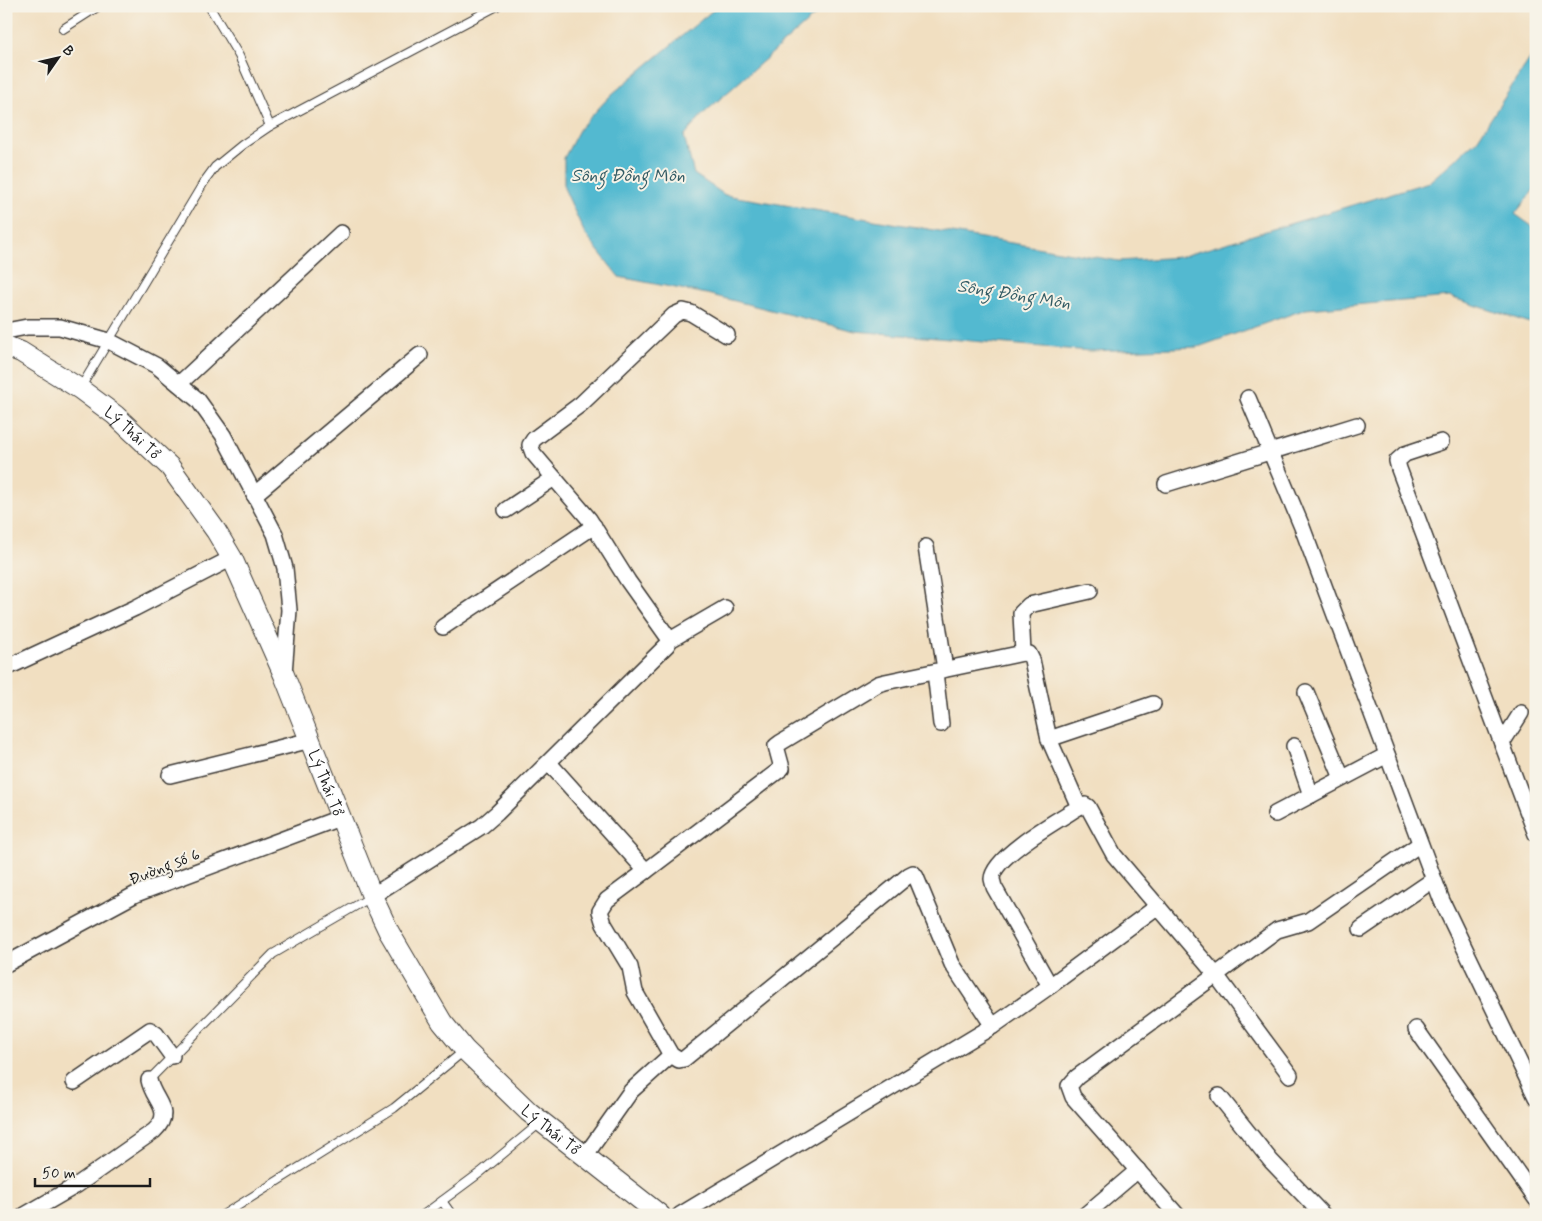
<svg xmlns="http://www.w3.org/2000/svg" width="1542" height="1221" viewBox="0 0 1542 1221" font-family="Mynerve,sans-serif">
  <rect width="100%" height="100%" fill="#f7f3e8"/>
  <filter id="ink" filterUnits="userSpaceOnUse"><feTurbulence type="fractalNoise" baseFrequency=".02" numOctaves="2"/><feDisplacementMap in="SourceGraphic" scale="10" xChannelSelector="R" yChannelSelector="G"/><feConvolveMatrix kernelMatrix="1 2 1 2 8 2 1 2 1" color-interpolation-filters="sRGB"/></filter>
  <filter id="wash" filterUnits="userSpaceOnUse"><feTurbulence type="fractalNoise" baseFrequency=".0096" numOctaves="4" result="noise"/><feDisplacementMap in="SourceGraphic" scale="20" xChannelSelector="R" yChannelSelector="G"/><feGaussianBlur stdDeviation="1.12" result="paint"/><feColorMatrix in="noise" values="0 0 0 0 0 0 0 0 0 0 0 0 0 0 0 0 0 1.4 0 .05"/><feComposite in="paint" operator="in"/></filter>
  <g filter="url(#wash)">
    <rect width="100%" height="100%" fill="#f1dfc1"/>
    <path fill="#52b9d0" stroke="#376a76" d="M718 6H823L820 11 703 114 684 136 694 174 725 195 1119 261 1180 257 1429 182 1477 140 1536 49V187L1515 214 1536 229V325L1450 297 1306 309 1198 347 1090 351 855 331 707 294 619 277 585 234 564 188V158L580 128 612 94Z"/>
  </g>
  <g filter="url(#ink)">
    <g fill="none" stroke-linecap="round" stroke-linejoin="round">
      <defs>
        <g id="service">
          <path d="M209 6 239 56 270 126"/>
          <path d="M63 29 99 6"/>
          <path d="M81 387 204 182 215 167 242 145 270 126 497 6"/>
          <path d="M149 1080 273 954 371 897"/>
          <path d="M442 1201 452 1215"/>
          <path d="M223 1215 394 1108 464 1051"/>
          <path d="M423 1215 481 1172 540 1123"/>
        </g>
        <g id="minor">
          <path d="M6 331 27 327H60L109 341 157 366 198 400 223 435 275 534 285 568 289 610 284 673"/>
          <path d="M179 384 341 233"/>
          <path d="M1248 398 1302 527 1442 901 1536 1097"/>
          <path d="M1441 442 1405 454 1397 461 1399 469 1536 834"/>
          <path d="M1166 484 1357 425"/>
          <path d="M254 495 420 355"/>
          <path d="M506 510 554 478"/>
          <path d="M926 547 945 669"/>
          <path d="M443 627 594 526"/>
          <path d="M670 640 628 581 589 519 533 453 530 445 534 439 581 404 674 315 683 311 691 313 727 335"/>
          <path d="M1023 653 1021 613 1029 605 1090 591"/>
          <path d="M6 668 135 608 232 558"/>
          <path d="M935 672 941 724"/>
          <path d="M1306 692 1342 778"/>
          <path d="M1049 739 1153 704"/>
          <path d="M1502 743 1521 713"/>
          <path d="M1294 746 1311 795"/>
          <path d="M549 763 646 871"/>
          <path d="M170 775 311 740"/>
          <path d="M1275 814 1387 755"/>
          <path d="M372 896 482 826 497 813 667 645 670 640 725 608"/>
          <path d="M1361 929 1433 880"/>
          <path d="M6 964 136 894 342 817"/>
          <path d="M1050 986 994 887C994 886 992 880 992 879 993 856 1060 819 1079 807L1085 805 1088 807 1114 855 1216 975 1290 1075"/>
          <path d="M993 1026 952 964 916 877 913 873 909 875 684 1059 679 1060 671 1055 635 992 630 967 604 924 600 911 607 900 646 871 782 768 776 746 780 743 878 684 885 682 1023 653 1029 654 1032 660 1049 739 1079 807"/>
          <path d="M1416 1029 1536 1199"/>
          <path d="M74 1082 150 1030 156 1034 172 1056"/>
          <path d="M1219 1096 1271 1161 1323 1215"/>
          <path d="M585 1156 631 1091 671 1055"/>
          <path d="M25 1215 77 1185 154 1131C175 1111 153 1101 149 1080"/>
          <path d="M680 1215 993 1026 1050 986 1158 906"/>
          <path d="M1085 1215 1138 1170"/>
          <path d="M1177 1215 1073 1097 1069 1086 1077 1077 1277 930 1308 921 1420 844"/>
        </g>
        <g id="secondary">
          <path id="s1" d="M6 346 21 352 80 389 115 415 170 467 216 531 232 558 284 675 372 896 389 932 442 1022 465 1050 529 1112 660 1215"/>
        </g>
      </defs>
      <use href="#service" stroke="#3c3935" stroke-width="10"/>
      <use href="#minor" stroke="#3c3935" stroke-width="18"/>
      <use href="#secondary" stroke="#3c3935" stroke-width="22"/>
      <use href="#service" stroke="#fff" stroke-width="8"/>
      <use href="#minor" stroke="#fff" stroke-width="15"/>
      <use href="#secondary" stroke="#fff" stroke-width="20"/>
    </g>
  </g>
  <g text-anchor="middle" stroke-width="4" stroke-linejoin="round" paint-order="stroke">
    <g font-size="16" fill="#1c1c1c" stroke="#f7f3e8">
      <text dy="6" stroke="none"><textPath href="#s1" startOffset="154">Lý Thái Tổ</textPath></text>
      <text dy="6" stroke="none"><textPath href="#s1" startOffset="559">Lý Thái Tổ</textPath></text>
      <text transform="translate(164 866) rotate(-21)" y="6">Đường số 6</text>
      <text dy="6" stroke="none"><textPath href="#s1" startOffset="979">Lý Thái Tổ</textPath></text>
    </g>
    <g font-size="18" font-style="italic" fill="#325b64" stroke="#f7f3e8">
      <text x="628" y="181">Sông Đồng Môn</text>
      <text transform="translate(1014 294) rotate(9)" y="6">Sông Đồng Môn</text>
    </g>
  </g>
  <rect width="1542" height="1221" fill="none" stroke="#f7f3e8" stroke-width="25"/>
  <g transform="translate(58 58) rotate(56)" stroke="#f7f3e8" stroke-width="4" paint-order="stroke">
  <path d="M0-4L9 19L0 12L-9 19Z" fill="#1c1c1c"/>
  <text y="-8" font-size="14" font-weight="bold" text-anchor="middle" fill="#1c1c1c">B</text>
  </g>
  <path d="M35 1178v8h115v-8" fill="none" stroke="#1c1c1c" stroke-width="2.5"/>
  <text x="42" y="1178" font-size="15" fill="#1c1c1c" stroke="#f7f3e8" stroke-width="4" paint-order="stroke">50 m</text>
</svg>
